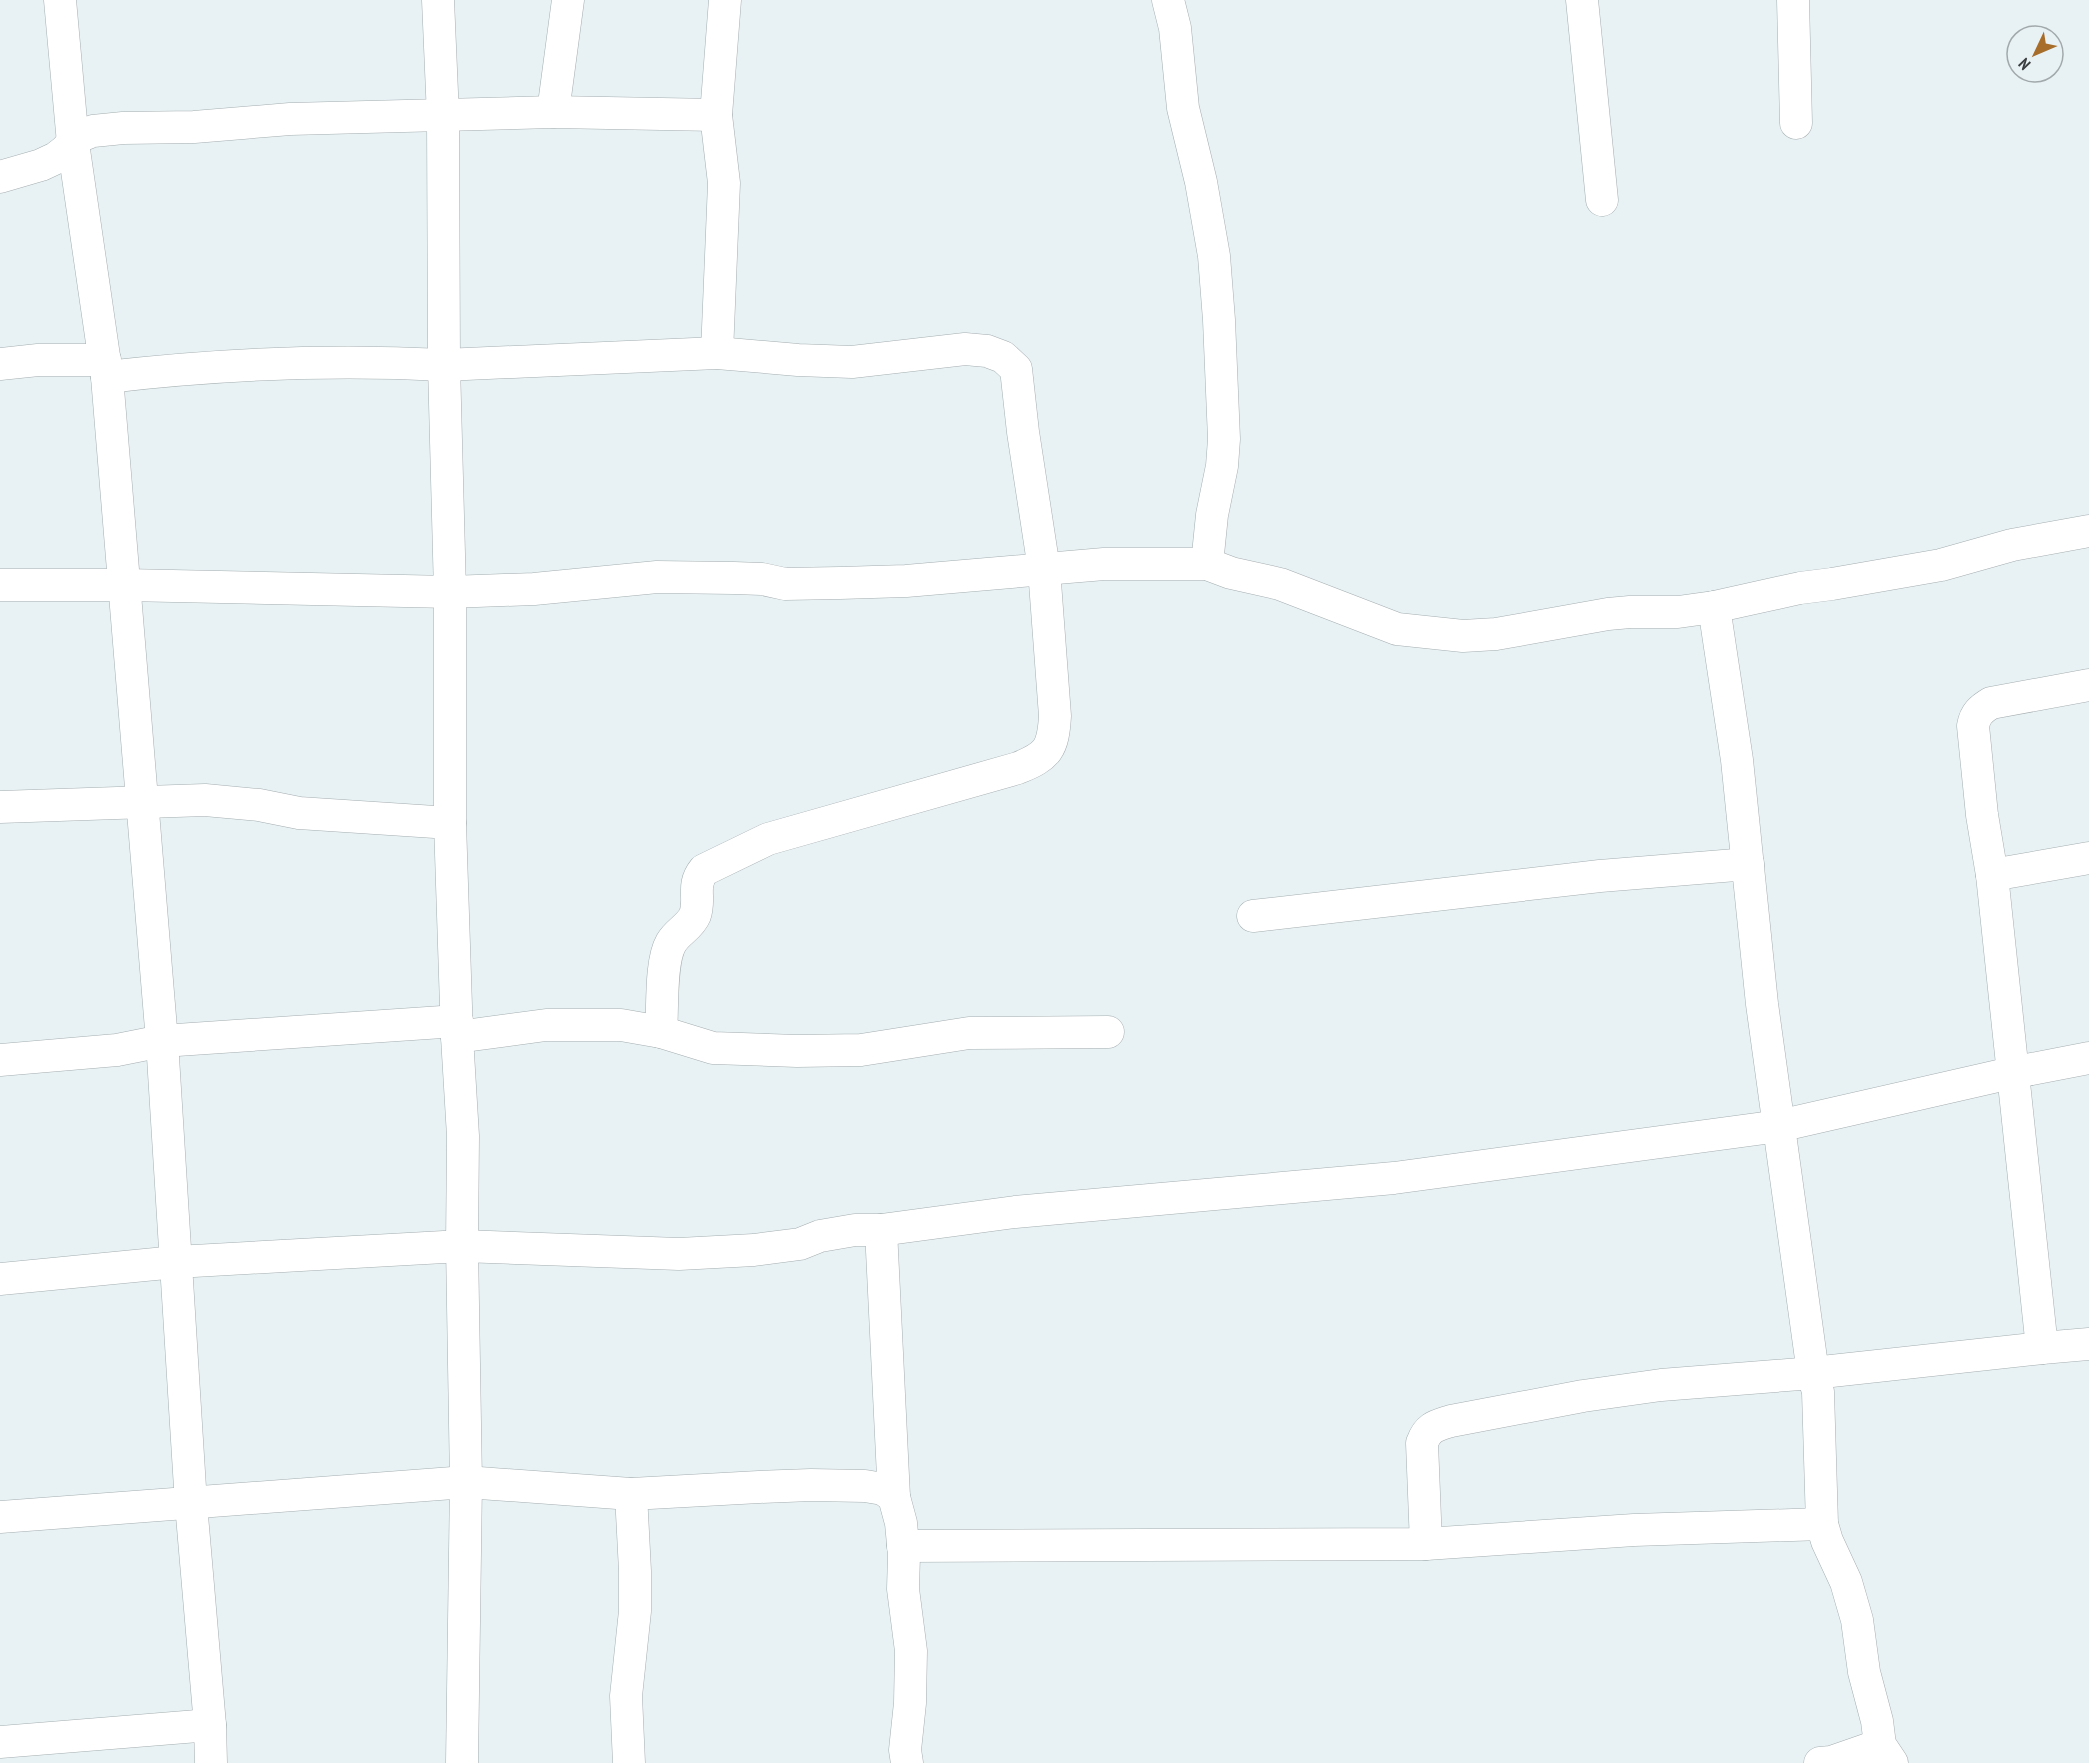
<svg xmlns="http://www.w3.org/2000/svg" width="2089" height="1763" viewBox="0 0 2089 1763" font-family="'PT Sans Narrow',sans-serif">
  <rect width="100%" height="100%" fill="#e8f1f4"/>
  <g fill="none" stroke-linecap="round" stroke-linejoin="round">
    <defs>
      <g id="minor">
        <path d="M60 0 73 143 107 377 162 1041 191 1504 210 1725 211 1763"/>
        <path d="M438 0 443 116 444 365 450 592V823L457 1037 463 1136 462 1246 466 1482 462 1763"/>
        <path d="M1168 0 1175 28 1183 108 1201 182 1214 256 1219 320 1224 439 1222 466 1212 515 1207 564"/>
        <path d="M1582 0 1602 200"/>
        <path d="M1793 0 1796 123"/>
        <path d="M553 112 568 0"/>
        <path d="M0 177 41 165 56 158 65 151 78 137 93 131 123 128 194 127 290 119 553 112 716 115"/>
        <path d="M717 353 724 183 716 115 725 0"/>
        <path d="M0 364 38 360H105"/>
        <path d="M107 377C219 364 331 359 444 365L717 353 798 360 852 362 965 349 987 351 1003 357 1016 369 1023 432 1044 569 1055 716C1053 749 1048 756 1018 768L768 839 704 870C691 886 701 898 695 915 690 927 677 932 671 943 660 962 663 1009 661 1032"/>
        <path d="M0 585H125L450 592 534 589 657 577 734 578 762 579 785 584 840 583 906 581 1104 564H1207L1231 573 1280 584 1397 629 1463 636 1496 634 1608 614 1630 612H1678L1714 607 1800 588 1832 584 1941 565 2012 545 2089 531"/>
        <path d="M1714 607 1737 760 1762 1004 1813 1373 1818 1392 1822 1524 1827 1541 1846 1582 1857 1620 1864 1672 1877 1721 1880 1745 1892 1763"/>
        <path d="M0 807 205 800 259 805 299 813 450 823"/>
        <path d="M1992 875 2089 858"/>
        <path d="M1253 916 1600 876 1748 864"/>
        <path d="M457 1037 546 1025H621L661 1032 713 1048 797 1051 861 1050 969 1033 1108 1032"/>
        <path d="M0 1060 117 1050 162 1041 457 1021"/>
        <path d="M881 1230 894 1497"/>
        <path d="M0 1279 176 1262 462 1246 679 1254 754 1250 800 1244 820 1236 855 1230H881L1015 1212 1394 1178 1779 1126 2011 1073 2089 1058"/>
        <path d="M2042 1348 1992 875 1982 815 1973 726C1975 714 1981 709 1991 703L2089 685"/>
        <path d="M0 1517 466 1482 631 1494 759 1487 811 1485 865 1486 883 1489 894 1497 901 1523 904 1555 903 1589 911 1651 910 1703 905 1750 907 1763"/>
        <path d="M1426 1544 1422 1443C1428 1427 1435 1426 1451 1421L1583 1396 1661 1385 1813 1373 2042 1348 2089 1344"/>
        <path d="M903 1546 1426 1544 1634 1530 1822 1524"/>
        <path d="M0 1742 210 1725"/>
        <path d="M629 1763 626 1696 635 1611V1571L631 1494"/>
        <path d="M1820 1763 1831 1762 1880 1745"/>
      </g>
    </defs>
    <use href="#minor" stroke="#a5aeb0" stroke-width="33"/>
    <use href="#minor" stroke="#fff" stroke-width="32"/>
  </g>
  <g transform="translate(2035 54) rotate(226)"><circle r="28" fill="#e8f1f4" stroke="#a2a9ab" stroke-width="1.5"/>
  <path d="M0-4.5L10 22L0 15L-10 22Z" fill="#a66d2b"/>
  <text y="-9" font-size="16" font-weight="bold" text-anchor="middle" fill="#393d3e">N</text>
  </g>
</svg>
